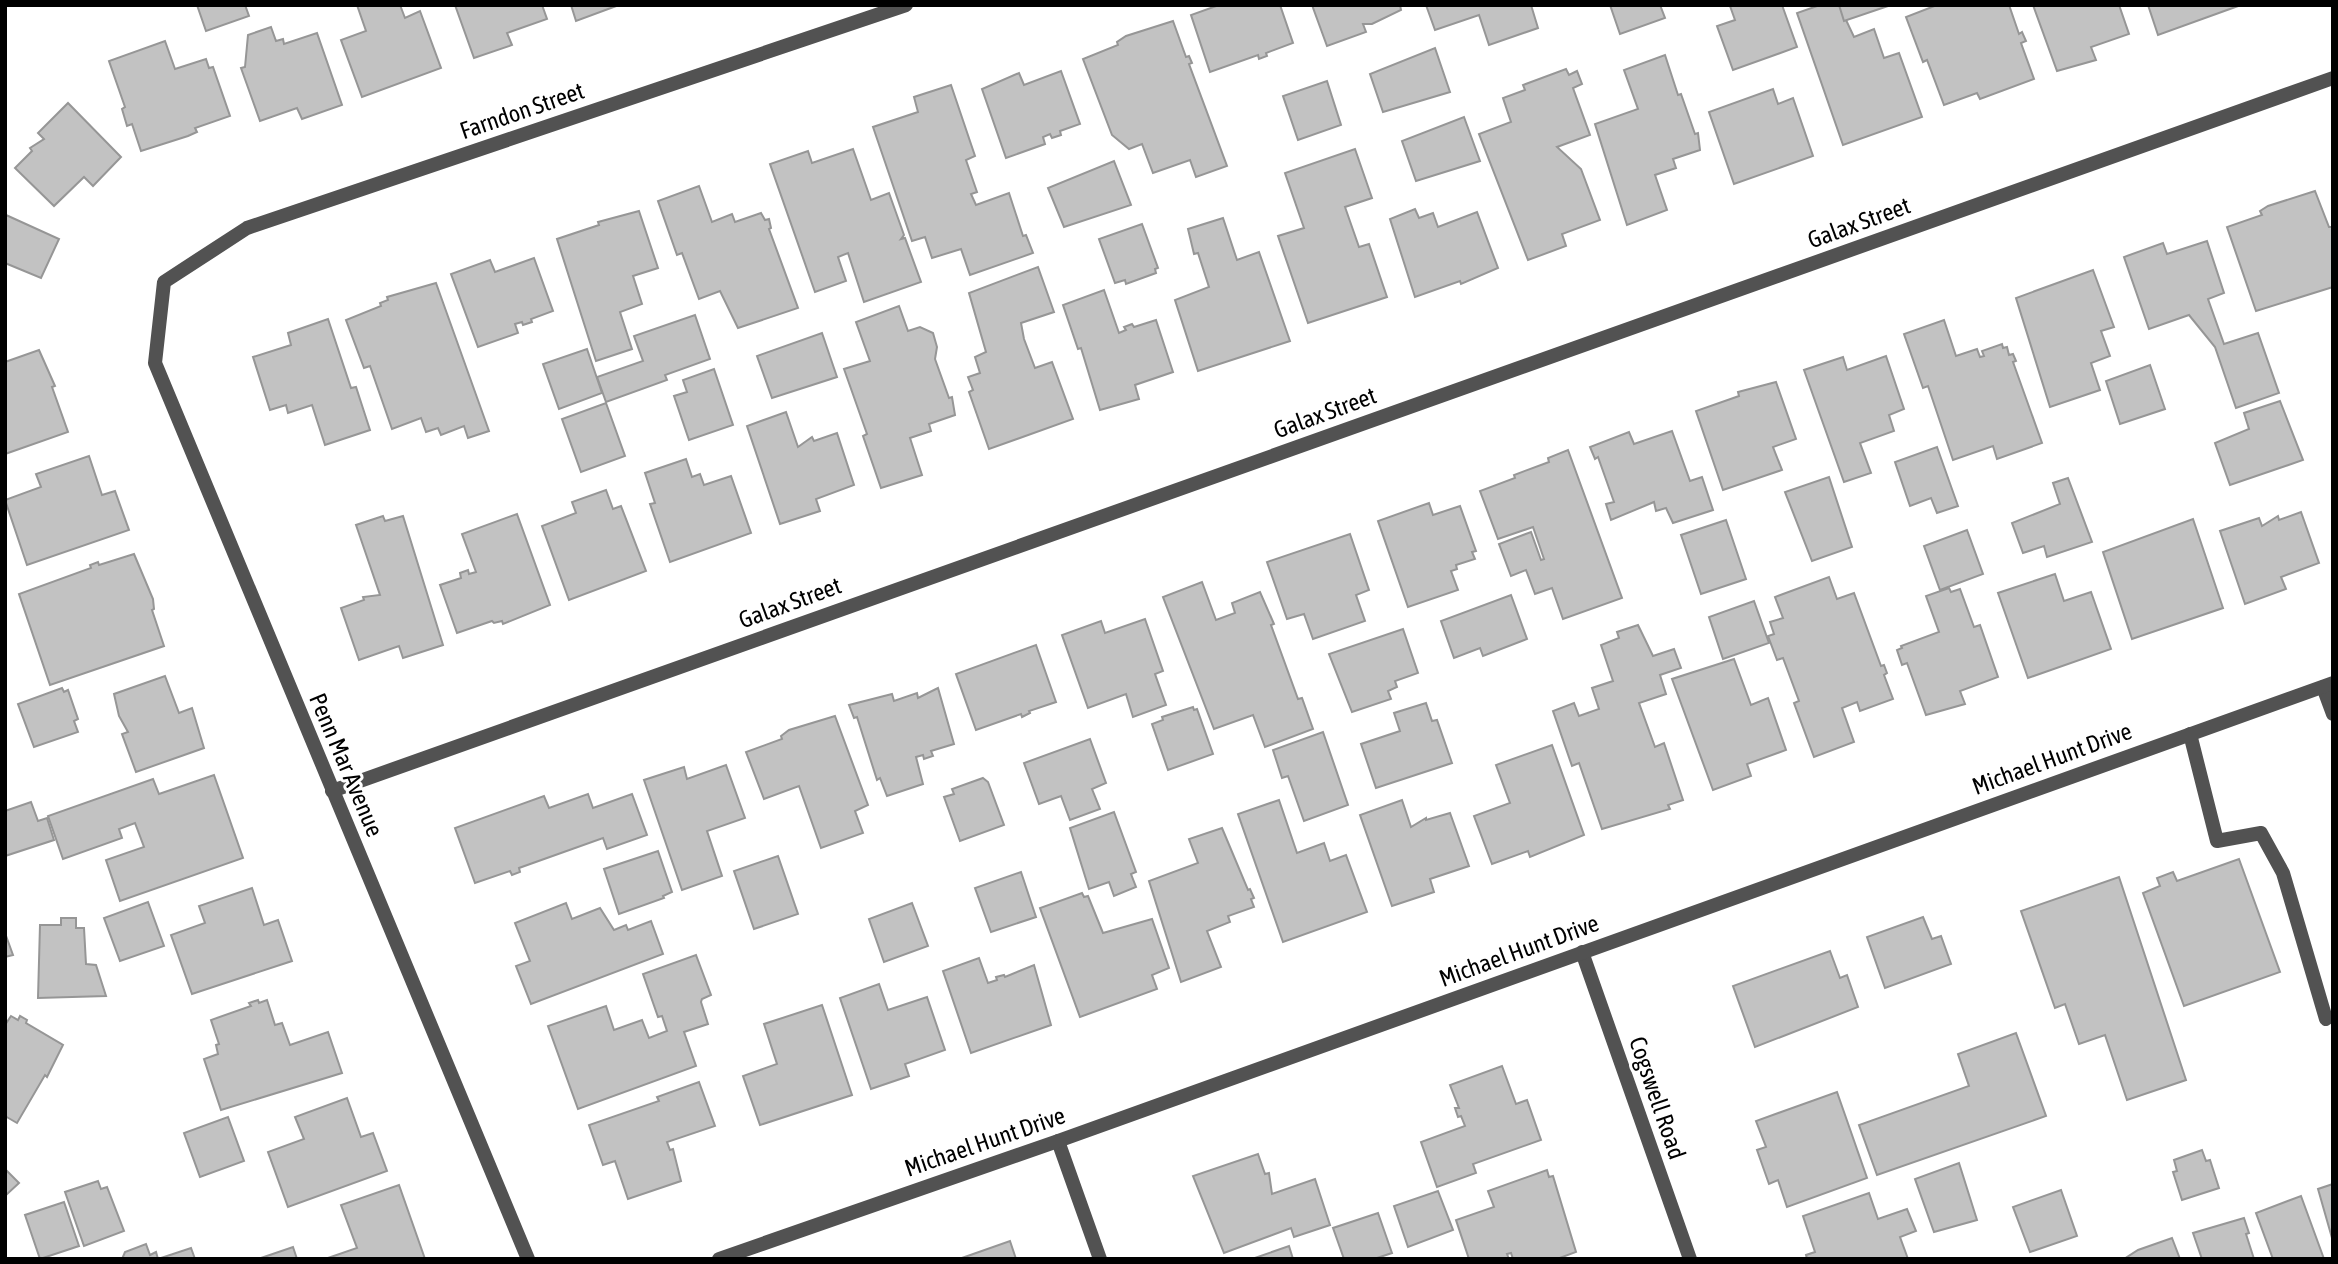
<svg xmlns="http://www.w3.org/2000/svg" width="2338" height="1264" viewBox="0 0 2338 1264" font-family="'Asap Condensed',sans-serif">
  <rect width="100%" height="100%" fill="#fff"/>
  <g fill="#c2c2c2" stroke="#969696" stroke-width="2">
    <path d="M197 5H245L249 16 206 31Z"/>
    <path d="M357 5H400L405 18 420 11 441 68 362 97 341 40 366 31Z"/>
    <path d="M455 5H542L547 19 507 33 512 45 474 58Z"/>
    <path d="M571 5H619L576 21Z"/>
    <path d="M1219 5H1280L1293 43 1266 53 1267 56 1259 59 1258 55 1210 72 1191 15Z"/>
    <path d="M1312 5H1400L1401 10 1372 24H1363L1366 32 1327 46Z"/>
    <path d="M1426 5H1531L1538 28 1489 45 1479 15 1435 30Z"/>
    <path d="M1610 5H1660L1665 18 1620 34Z"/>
    <path d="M1782 5 1797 47 1733 70 1717 26 1735 20 1730 6Z"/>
    <path d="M1820 5H1839L1854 37 1874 29 1884 58 1899 53 1922 117 1843 145 1797 13Z"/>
    <path d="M1839 5H1891L1844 21Z"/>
    <path d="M1937 5H2009L2019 34 2022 32 2026 41 2021 43 2034 79 1980 99 1977 93 1944 105 1927 60 1923 62 1906 17Z"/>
    <path d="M2033 5H2119L2129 34 2091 47 2096 60 2057 71Z"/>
    <path d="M2148 5H2241L2158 35Z"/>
    <path d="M1173 21 1186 57 1189 56 1192 63 1189 64 1227 166 1196 177 1190 160 1153 173 1142 144 1129 149 1112 135 1083 59 1118 45 1117 42 1126 36Z"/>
    <path d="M271 27 276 41 283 39 284 44 317 33 342 105 302 119 297 108 260 121 241 68 245 67 248 35Z"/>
    <path d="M165 41 175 69 206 59 209 68 213 67 230 116 195 128 197 132 188 136 141 151 132 124 127 126 122 109 125 107 109 61Z"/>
    <path d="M1435 48 1450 92 1383 112 1370 74Z"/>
    <path d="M1665 55 1678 95 1681 94 1695 134 1698 133 1700 150 1673 159 1676 168 1655 175 1667 210 1627 225 1595 124 1638 109 1624 70Z"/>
    <path d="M1566 69 1569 75 1577 71 1582 84 1573 88 1590 135 1557 147 1581 169 1600 220 1562 234 1566 246 1528 260 1479 134 1511 122 1503 98 1525 90 1523 85Z"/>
    <path d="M1061 71 1080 124 1060 131 1061 135 1052 138 1050 134 1043 137 1045 144 1006 158 982 89 1019 73 1024 85Z"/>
    <path d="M1327 81 1341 125 1298 140 1283 96Z"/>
    <path d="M951 85 975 156 966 160 977 192 971 194 976 205 1009 193 1023 236 1026 235 1033 253 970 275 961 249 932 258 925 237 912 241 873 127 918 112 914 97Z"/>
    <path d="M1773 89 1778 104 1793 98 1813 156 1734 184 1709 112Z"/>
    <path d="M68 103 121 157 93 186 84 177 54 206 15 168 32 151 30 148 44 139 38 133Z"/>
    <path d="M1464 117 1480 161 1416 181 1402 141Z"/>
    <path d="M853 149 871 200 889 193 904 235 901 239 905 238 921 282 864 302 848 253 838 257 846 281 815 292 770 164 808 151 812 163Z"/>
    <path d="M1355 149 1372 198 1345 207 1359 247 1369 244 1387 297 1308 323 1278 236 1304 228 1285 173Z"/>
    <path d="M1114 161 1131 205 1064 227 1048 188Z"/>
    <path d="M699 186 712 222 732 214 735 222 761 213 765 220 769 219 771 228 769 229 798 308 738 328 720 291 699 299 682 253 677 255 658 201Z"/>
    <path d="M2315 191 2329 227H2333V287L2256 311 2227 227 2262 215 2260 211 2268 206Z"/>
    <path d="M1415 209 1419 218 1433 213 1438 227 1477 212 1498 268 1461 284 1460 281 1415 297 1390 219Z"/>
    <path d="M639 211 658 268 633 276 642 304 620 312 632 349 596 361 557 239 599 225 598 222Z"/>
    <path d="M6 215 59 239 41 278 5 263Z"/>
    <path d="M1223 218 1237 260 1259 252 1290 341 1198 371 1175 300 1209 287 1198 253 1194 254 1188 229Z"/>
    <path d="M1142 224 1158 268 1155 269 1156 273 1126 284 1125 280 1115 283 1099 239Z"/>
    <path d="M2207 241 2224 293 2208 299 2224 344 2258 333 2279 393 2236 408 2215 347 2189 315 2149 329 2124 257 2163 243 2167 254Z"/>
    <path d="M534 258 553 311 531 319 532 322 523 325 522 322 515 324 518 333 478 347 451 274 490 260 495 272Z"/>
    <path d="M1038 267 1054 312 1021 323 1024 339 1035 368 1052 362 1073 419 989 449 969 392 973 390 968 377 980 373 975 357 986 352 969 293Z"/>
    <path d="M2093 270 2114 327 2101 331 2110 356 2091 363 2100 390 2050 407 2016 298Z"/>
    <path d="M436 283 489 431 468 438 464 426 441 435 438 428 426 432 421 418 392 429 370 366 364 368 346 320 381 306 380 303 388 300 387 297Z"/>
    <path d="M1104 290 1119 333 1126 330 1124 327 1132 324 1134 327 1156 320 1173 372 1135 385 1139 399 1100 410 1081 348 1078 349 1063 305Z"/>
    <path d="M899 306 908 331 920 327 933 333 937 347 935 359 949 398 952 397 955 415 929 424 931 431 910 438 922 475 881 488 863 436 867 434 844 369 870 361 856 322Z"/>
    <path d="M695 315 710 359 665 375 667 380 606 402 597 377 643 361 634 336Z"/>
    <path d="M328 319 351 388 356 387 370 430 325 445 312 405 288 413 286 405 270 410 253 357 291 345 288 333Z"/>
    <path d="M1944 320 1956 356 1977 349 1980 357 1984 356 1982 351 2002 344 2003 348 2007 347 2009 355 2013 354 2016 361 2013 362 2042 443 1997 459 1993 446 1953 460 1928 386 1923 388 1904 334Z"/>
    <path d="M822 333 837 377 772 398 757 356Z"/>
    <path d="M587 349 602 393 559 409 543 364Z"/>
    <path d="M39 350 55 386 52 387 68 432 5 454V362Z"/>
    <path d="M1886 356 1904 409 1889 415 1894 431 1860 443 1871 473 1844 482 1804 370 1843 357 1847 370Z"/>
    <path d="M2150 365 2165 409 2120 424 2106 381Z"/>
    <path d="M714 369 733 425 689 440 674 396 687 392 683 380Z"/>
    <path d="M1776 382 1796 439 1773 447 1782 470 1723 490 1696 411 1739 396 1738 392Z"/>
    <path d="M2280 401 2303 460 2230 485 2215 443 2249 429 2244 413Z"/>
    <path d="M606 403 625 456 581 472 562 419Z"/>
    <path d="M786 412 798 447 812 437 814 441 837 433 854 485 816 499 820 511 780 524 747 426Z"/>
    <path d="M1672 431 1690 481 1702 477 1713 510 1673 523 1666 508 1656 511 1654 502 1611 520 1606 504 1614 502 1598 457 1595 459 1590 447 1629 432 1634 444Z"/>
    <path d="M1937 447 1958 506 1937 513 1931 498 1910 506 1895 462Z"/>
    <path d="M1568 450 1622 598 1563 619 1552 588 1535 594 1526 570 1511 576 1499 544 1531 532 1541 560 1544 559 1533 527 1498 539 1480 491 1515 478 1514 475 1549 462 1548 458Z"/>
    <path d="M89 456 102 495 115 491 129 530 27 565 5 500 41 487 36 474Z"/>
    <path d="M686 459 692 477 700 474 704 485 731 476 751 533 670 562 650 504 655 503 645 473Z"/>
    <path d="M1829 477 1852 547 1812 561 1785 492Z"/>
    <path d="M2068 478 2092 542 2047 557 2044 546 2023 553 2012 523 2060 504 2053 483Z"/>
    <path d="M606 490 613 509 621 506 646 571 569 600 542 526 576 513 572 502Z"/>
    <path d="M1429 503 1433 515 1460 506 1476 551 1472 552 1475 559 1456 565 1457 569 1451 571 1458 590 1408 607 1378 521Z"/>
    <path d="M2301 512 2319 563 2281 577 2286 589 2245 604 2220 531 2259 518 2262 526 2278 516 2279 520Z"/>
    <path d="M517 514 550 605 503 624 502 621 494 623 492 621 457 633 440 585 461 578 460 573 468 570 469 574 476 572 462 534Z"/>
    <path d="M383 516 385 521 403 516 443 645 403 658 399 646 359 660 341 608 364 600 363 597 380 595 356 525Z"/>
    <path d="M2193 519 2223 608 2132 639 2103 552Z"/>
    <path d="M1726 520 1746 579 1701 594 1681 535Z"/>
    <path d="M1967 530 1983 574 1940 590 1924 546Z"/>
    <path d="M1350 534 1369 590 1356 595 1365 621 1313 639 1304 614 1287 619 1267 562Z"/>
    <path d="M134 554 153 599 154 609 152 610 164 646 50 685 19 594 91 568 90 565 98 562 99 565Z"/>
    <path d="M2055 574 2064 601 2091 592 2111 649 2028 678 1998 593Z"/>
    <path d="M1829 577 1837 599 1854 593 1881 666 1884 665 1887 673 1884 675 1893 699 1860 711 1857 702 1842 708 1854 742 1814 757 1794 703 1799 701 1783 658 1777 660 1768 636 1774 634 1770 622 1783 618 1775 597Z"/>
    <path d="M1202 582 1216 620 1235 613 1232 603 1260 592 1274 624 1271 625 1298 699 1302 698 1313 729 1265 747 1253 715 1214 729 1163 597Z"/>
    <path d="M1949 588 1951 592 1960 589 1974 627 1980 625 1998 677 1960 691 1965 704 1926 715 1907 663 1902 665 1897 650 1902 648 1901 646 1939 632 1926 596Z"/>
    <path d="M1511 595 1527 639 1483 656 1480 648 1454 658 1441 621Z"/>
    <path d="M1754 601 1769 643 1723 659 1709 617Z"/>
    <path d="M1145 619 1163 671 1155 674 1166 705 1133 717 1126 694 1088 708 1062 635 1101 621 1105 633Z"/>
    <path d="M1638 625 1653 656 1674 649 1681 668 1660 675 1666 694 1639 703 1655 747 1664 743 1683 800 1668 805 1670 809 1602 829 1579 763 1572 766 1553 711 1574 703 1579 716 1599 709 1592 688 1613 681 1601 645 1619 638 1617 632Z"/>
    <path d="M1403 629 1418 673 1395 681 1397 687 1388 691 1391 699 1352 712 1329 654Z"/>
    <path d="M1036 645 1056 702 1029 711 1030 713 1022 717 1021 714 976 730 956 674Z"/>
    <path d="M1734 659 1751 705 1768 698 1786 750 1747 764 1751 776 1713 790 1672 679Z"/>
    <path d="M165 676 179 713 192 708 204 748 136 772 122 734 128 732 119 716 114 694Z"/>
    <path d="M62 688 64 692 68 690 78 719 74 721 78 732 34 747 18 704Z"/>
    <path d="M938 688 954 744 931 751 933 756 924 759 923 755 916 757 923 784 887 796 880 778 877 780 857 717 854 718 849 705 892 694 894 701 917 693 918 698Z"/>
    <path d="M1426 703 1432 721 1437 720 1452 763 1376 788 1361 744 1400 731 1394 713Z"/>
    <path d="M1193 707 1194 710 1197 709 1213 754 1168 770 1152 724 1163 720 1162 717Z"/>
    <path d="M835 716 868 805 855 811 863 833 821 848 799 786 764 799 746 752 782 739 781 736 789 730Z"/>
    <path d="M1323 732 1348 805 1304 821 1288 776 1282 778 1273 750Z"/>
    <path d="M1090 739 1106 783 1092 789 1100 809 1070 820 1061 796 1039 804 1024 763Z"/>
    <path d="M1552 745 1584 835 1530 857 1528 851 1492 864 1474 816 1510 803 1496 765Z"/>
    <path d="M726 765 745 818 707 831 722 876 682 890 644 780 684 767 687 779Z"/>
    <path d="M214 775 243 858 120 901 106 860 144 847 135 823 119 829 122 838 63 859 48 816 153 779 159 794Z"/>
    <path d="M983 778 988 782 1004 825 960 841 944 797 954 794 952 789Z"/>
    <path d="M588 794 593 808 632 794 647 835 607 849 603 838 519 868 520 872 512 875 510 871 475 883 455 828 544 796 549 808Z"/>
    <path d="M1279 800 1297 853 1324 843 1330 861 1346 855 1367 912 1283 942 1238 814Z"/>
    <path d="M1402 800 1411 827 1426 818V820L1450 813 1469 866 1430 879 1434 892 1392 906 1360 815Z"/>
    <path d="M31 802 38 821 47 818 54 840 5 856V811Z"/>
    <path d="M1114 812 1136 872 1131 874 1136 887 1114 896 1109 882 1089 889 1070 828Z"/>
    <path d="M1222 828 1248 890 1250 889 1254 898 1251 899 1254 907 1228 916 1230 922 1207 931 1221 967 1181 982 1149 881 1198 863 1189 839Z"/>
    <path d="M658 851 672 892 663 896 664 898 619 914 604 869Z"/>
    <path d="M778 856 798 914 754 929 734 871Z"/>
    <path d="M2239 859 2280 972 2184 1006 2143 893 2160 886 2157 878 2173 872 2177 881Z"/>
    <path d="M1021 872 1036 917 991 932 975 888Z"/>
    <path d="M2119 877 2186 1080 2127 1100 2105 1035 2079 1044 2065 1004 2055 1008 2021 911Z"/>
    <path d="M252 888 264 925 278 920 292 961 192 994 171 935 205 923 199 906Z"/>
    <path d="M1082 893 1084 897 1088 896 1103 933 1152 919 1169 968 1152 975 1157 989 1080 1017 1040 908Z"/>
    <path d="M148 902 164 946 120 961 104 918Z"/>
    <path d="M566 903 572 919 600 908 614 930 626 925 628 930 651 921 663 954 531 1004 516 966 530 961 515 923Z"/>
    <path d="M912 903 928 946 884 962 869 919Z"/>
    <path d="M1923 917 1932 939 1941 936 1951 964 1885 988 1867 937Z"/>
    <path d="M61 918H76V928H84L86 964 96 965 106 996 38 998 40 925H61Z"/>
    <path d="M5 933 13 955 5 957Z"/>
    <path d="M1830 951 1840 978 1847 975 1858 1007 1755 1047 1733 986Z"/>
    <path d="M696 955 711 995 702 999 701 1002 708 1024 684 1032 696 1066 578 1109 548 1026 606 1006 614 1030 642 1020 649 1038 667 1031 662 1016 658 1017 643 974Z"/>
    <path d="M979 958 988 983 997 980 996 977 1004 975 1005 977 1034 965 1051 1025 971 1053 943 971Z"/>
    <path d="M879 984 888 1010 927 997 945 1050 905 1064 909 1076 871 1089 840 998Z"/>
    <path d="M258 1000 259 1003 267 1000 275 1025 282 1023 290 1045 328 1032 342 1073 221 1110 204 1059 218 1054 216 1045 219 1044 211 1020 251 1006 249 1003Z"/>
    <path d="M822 1005 852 1095 760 1125 743 1076 777 1064 764 1024Z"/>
    <path d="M11 1016 18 1020 20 1016 27 1020 26 1023 63 1045 47 1077 45 1075 17 1123 5 1116V1025Z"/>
    <path d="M2016 1033 2046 1116 1877 1175 1859 1125 1969 1086 1958 1054Z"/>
    <path d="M1502 1066 1516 1104 1527 1100 1541 1140 1473 1164 1476 1173 1437 1187 1421 1142 1465 1126 1461 1116 1458 1117 1455 1108H1459L1450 1085Z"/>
    <path d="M699 1082 715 1126 667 1142 670 1150 673 1149 681 1181 628 1199 615 1161 603 1165 589 1125 659 1101 657 1097Z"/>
    <path d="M1837 1092 1867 1178 1787 1207 1778 1180 1769 1184 1757 1150 1766 1147 1756 1121Z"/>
    <path d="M347 1098 361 1137 373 1133 387 1171 288 1207 268 1152 304 1139 295 1117Z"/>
    <path d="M228 1117 244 1161 200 1177 184 1133Z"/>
    <path d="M2202 1150 2206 1161 2210 1160 2219 1188 2182 1200 2173 1172 2177 1171 2174 1160Z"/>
    <path d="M1258 1154 1265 1174 1269 1173 1272 1194 1315 1179 1330 1225 1294 1237 1291 1228 1224 1253 1193 1176Z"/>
    <path d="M1959 1163 1977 1220 1934 1232 1915 1179Z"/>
    <path d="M5 1169 19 1183 5 1196Z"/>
    <path d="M1547 1170 1549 1177 1553 1176 1576 1252 1557 1259H1513L1511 1253 1507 1254 1509 1259H1469L1456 1220 1494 1207 1488 1191Z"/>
    <path d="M98 1181 101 1189 107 1187 124 1231 84 1246 65 1192Z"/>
    <path d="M2333 1184V1238H2332L2318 1189Z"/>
    <path d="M399 1185 425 1259H325L357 1248 341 1205Z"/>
    <path d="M2061 1190 2077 1236 2030 1252 2013 1207Z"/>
    <path d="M1438 1191 1453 1230 1408 1247 1394 1206Z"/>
    <path d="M1869 1193 1878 1219 1907 1209 1916 1231 1900 1237 1908 1259H1807L1806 1255 1815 1252 1803 1216Z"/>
    <path d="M2301 1196 2324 1259H2273L2256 1213Z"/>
    <path d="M64 1202 79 1246 40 1259 25 1215Z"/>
    <path d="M1378 1213 1392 1253 1374 1259H1344L1333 1228Z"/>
    <path d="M2244 1218 2249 1233 2246 1234 2254 1259H2202L2193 1233Z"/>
    <path d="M2172 1238 2180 1259H2124L2138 1250Z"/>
    <path d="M1010 1241 1016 1259H959Z"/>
    <path d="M146 1244 150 1255 156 1252 158 1259 191 1248 195 1259H122L125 1252Z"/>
    <path d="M1289 1246 1293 1259H1252Z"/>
    <path d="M293 1247 297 1259H258Z"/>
  </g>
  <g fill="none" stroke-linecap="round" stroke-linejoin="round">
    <path stroke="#525252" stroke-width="14" d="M2323 687 2333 714"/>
    <g stroke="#525252" stroke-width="14">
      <path d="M2190 734 2217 841 2261 833 2283 873 2326 1019"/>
      <path d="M332 791 2333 78"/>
      <path d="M1582 952 1690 1259"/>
      <path d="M1058 1141 1100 1259"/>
      <path d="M528 1259 155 363 164 282 247 228 906 5"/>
    </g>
    <path stroke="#525252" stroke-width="14" d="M719 1259 1058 1141 2333 683"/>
  </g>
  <g text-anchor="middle" stroke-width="6" stroke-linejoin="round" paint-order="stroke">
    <g font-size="24" fill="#000" stroke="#fff">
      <text transform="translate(522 111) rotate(-19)" y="8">Farndon Street</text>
      <text transform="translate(1859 223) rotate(-20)" y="8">Galax Street</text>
      <text transform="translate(1325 413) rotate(-20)" y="8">Galax Street</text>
      <text transform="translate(790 603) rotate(-20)" y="8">Galax Street</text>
      <text transform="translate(2052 759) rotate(-20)" y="8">Michael Hunt Drive</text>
      <text transform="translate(346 765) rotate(67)" y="8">Penn Mar Avenue</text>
      <text transform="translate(1519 951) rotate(-20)" y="8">Michael Hunt Drive</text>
      <text transform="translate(1657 1098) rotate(71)" y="8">Cogswell Road</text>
      <text transform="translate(985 1142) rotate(-19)" y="8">Michael Hunt Drive</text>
    </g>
  </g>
  <rect width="2338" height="1264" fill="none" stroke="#000000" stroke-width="14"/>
</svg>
